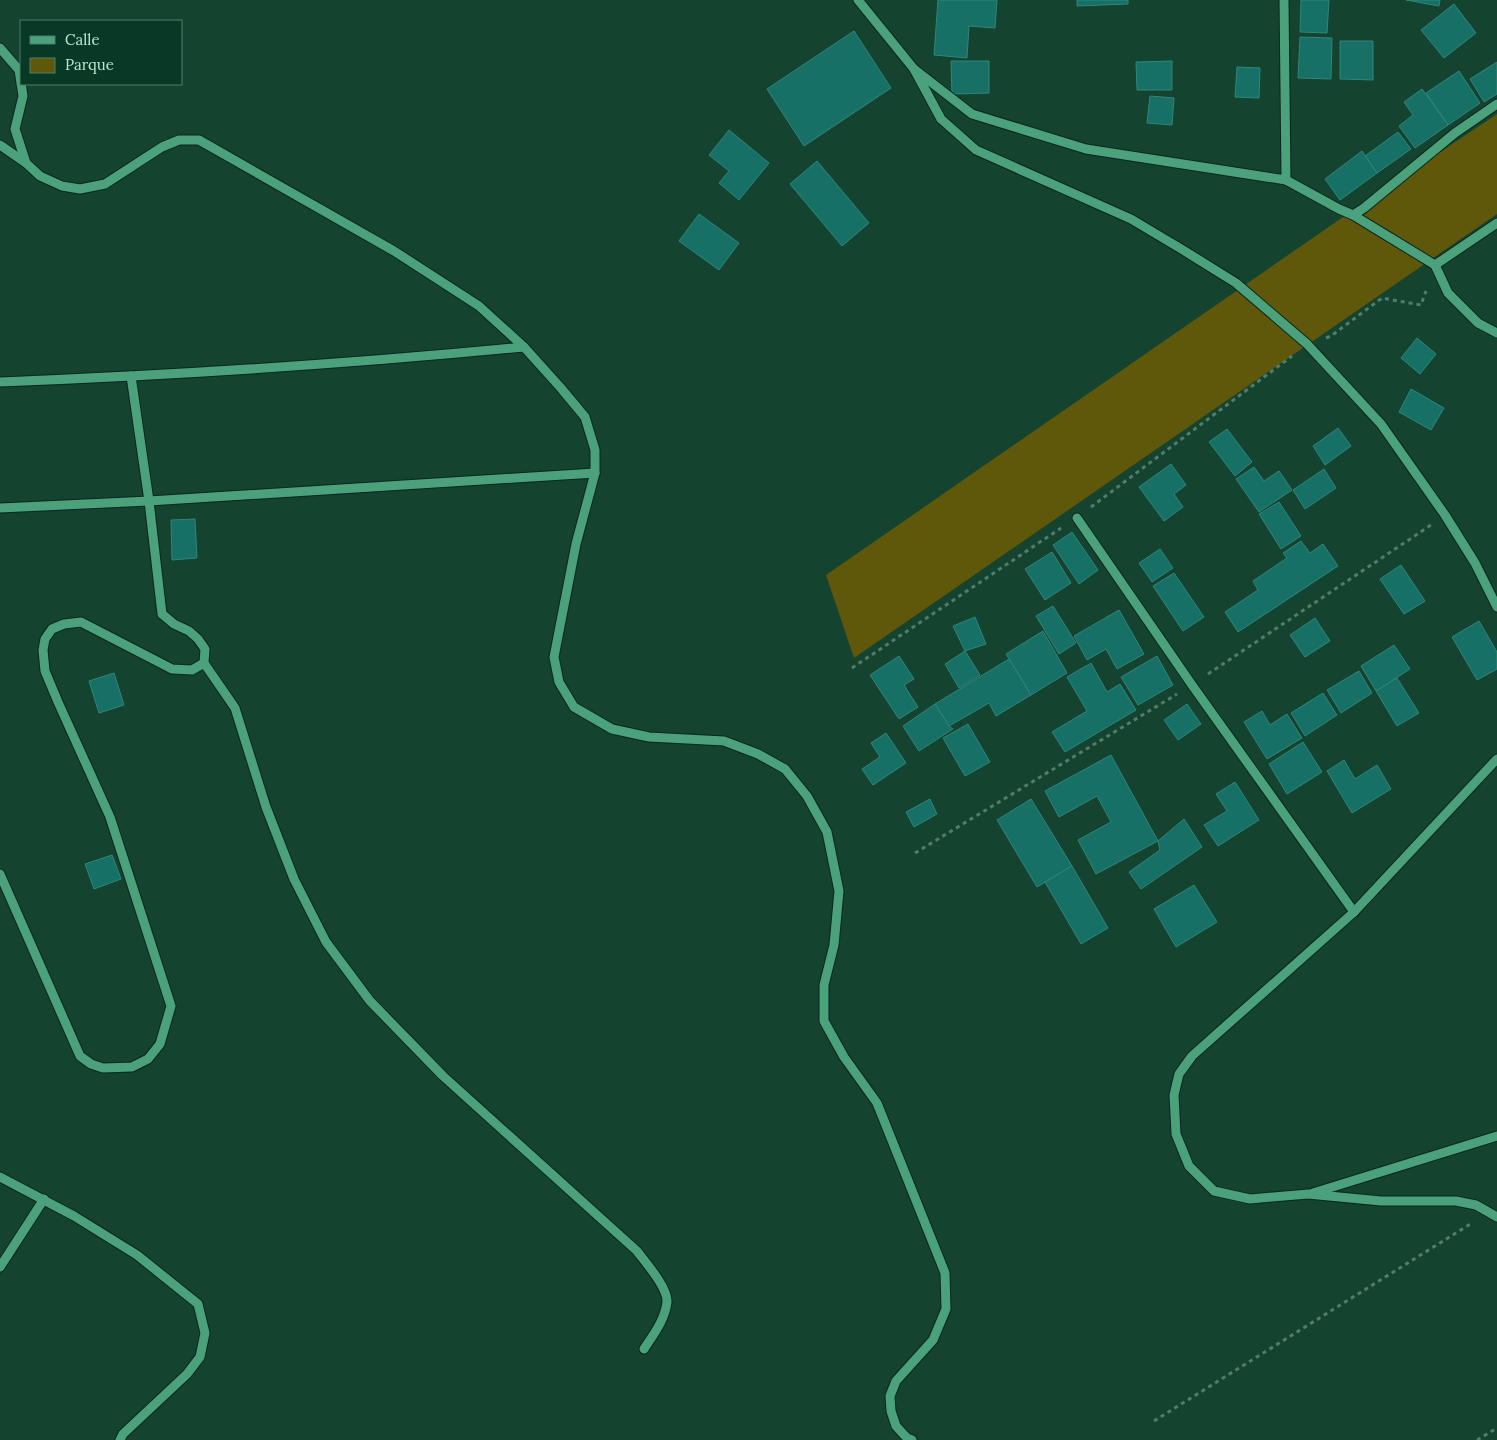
<svg xmlns="http://www.w3.org/2000/svg" width="1497" height="1440" viewBox="0 0 1497 1440" font-family="Lora,serif">
  <rect width="100%" height="100%" fill="#144330"/>
  <path fill="#5f5709" d="M1497 114V214L854 658 826 575 1343 217Z"/>
  <g fill="#167065" stroke="#32857a">
    <path d="M938 0H997L995 28 969 26 967 58 934 55Z"/>
    <path d="M1077 0H1128V4L1077 6Z"/>
    <path d="M1301 0H1329L1327 33 1300 32Z"/>
    <path d="M1406 0H1440L1439 6Z"/>
    <path d="M1454 4 1476 33 1444 58 1421 30Z"/>
    <path d="M854 31 891 88 804 146 767 89Z"/>
    <path d="M1300 37 1332 38 1331 79 1298 78Z"/>
    <path d="M1340 41H1373V80L1340 79Z"/>
    <path d="M951 61H989V93L952 94Z"/>
    <path d="M1172 61V90H1137L1136 62Z"/>
    <path d="M1497 62V94L1484 102 1470 79Z"/>
    <path d="M1237 67 1260 68 1259 98 1235 97Z"/>
    <path d="M1459 71 1480 103 1448 125 1426 93Z"/>
    <path d="M1422 89 1448 125 1415 148 1399 126 1413 115 1404 102Z"/>
    <path d="M1150 96 1174 98 1172 125 1147 123Z"/>
    <path d="M729 130 769 163 739 200 719 183 729 171 709 155Z"/>
    <path d="M1398 132 1411 149 1377 173 1365 156Z"/>
    <path d="M1362 151 1377 173 1340 200 1325 179Z"/>
    <path d="M817 161 869 223 842 246 790 184Z"/>
    <path d="M699 214 739 243 719 270 679 241Z"/>
    <path d="M1417 338 1436 354 1420 374 1401 358Z"/>
    <path d="M1411 389 1444 408 1431 430 1399 412Z"/>
    <path d="M1338 428 1351 446 1325 465 1313 446Z"/>
    <path d="M1227 429 1252 462 1235 476 1209 442Z"/>
    <path d="M1171 464 1186 485 1174 494 1183 507 1164 521 1139 487Z"/>
    <path d="M1254 467 1264 481 1279 471 1292 490 1259 512 1236 479Z"/>
    <path d="M1324 469 1336 488 1305 509 1293 490Z"/>
    <path d="M1279 502 1301 536 1281 549 1259 514Z"/>
    <path d="M195 519 197 558 172 560 171 520Z"/>
    <path d="M1072 532 1098 570 1079 584 1053 545Z"/>
    <path d="M1301 541 1310 553 1323 544 1338 566 1238 632 1225 612 1258 590 1253 581 1287 558 1283 553Z"/>
    <path d="M1160 549 1173 568 1152 582 1139 563Z"/>
    <path d="M1052 552 1071 583 1045 600 1025 569Z"/>
    <path d="M1401 565 1425 601 1404 614 1380 579Z"/>
    <path d="M1174 573 1204 617 1183 631 1153 586Z"/>
    <path d="M1053 606 1076 643 1059 654 1036 616Z"/>
    <path d="M1119 610 1144 654 1117 669 1106 649 1087 660 1074 636Z"/>
    <path d="M975 617 986 644 965 651 953 626Z"/>
    <path d="M1315 618 1330 641 1305 657 1290 635Z"/>
    <path d="M1479 621 1497 652V669L1477 680 1452 637Z"/>
    <path d="M1043 631 1067 673 1031 695 1006 654Z"/>
    <path d="M1394 645 1410 669 1376 691 1361 666Z"/>
    <path d="M965 651 980 675 959 688 945 664Z"/>
    <path d="M899 656 914 679 904 685 918 707 899 719 870 675Z"/>
    <path d="M1157 656 1173 685 1138 705 1121 677Z"/>
    <path d="M1009 659 1031 695 996 716 989 703 949 726 935 704Z"/>
    <path d="M1091 663 1107 692 1120 684 1136 710 1065 752 1052 732 1087 711 1067 677Z"/>
    <path d="M1359 671 1372 693 1341 713 1327 690Z"/>
    <path d="M114 673 124 705 99 713 89 681Z"/>
    <path d="M1397 678 1419 713 1397 726 1376 691Z"/>
    <path d="M1323 693 1337 715 1305 736 1291 713Z"/>
    <path d="M935 704 949 726 953 729 919 751 903 726Z"/>
    <path d="M1187 704 1201 724 1178 740 1164 720Z"/>
    <path d="M1262 711 1270 725 1287 714 1302 738 1267 759 1244 722Z"/>
    <path d="M968 724 990 762 965 776 943 738Z"/>
    <path d="M886 733 906 763 873 785 862 769 880 757 871 743Z"/>
    <path d="M1303 742 1322 772 1287 794 1269 764Z"/>
    <path d="M1111 755 1158 841 1096 874 1078 840 1111 822 1097 796 1059 817 1045 791Z"/>
    <path d="M1344 760 1355 779 1377 765 1391 789 1352 813 1327 771Z"/>
    <path d="M1235 782 1259 820 1218 846 1204 825 1227 811 1216 794Z"/>
    <path d="M930 799 937 814 914 827 906 812Z"/>
    <path d="M1031 799 1072 866 1037 887 997 820Z"/>
    <path d="M1184 819 1202 847 1141 889 1129 872 1160 850 1158 841Z"/>
    <path d="M112 855 121 879 94 889 85 864Z"/>
    <path d="M1072 866 1108 928 1081 944 1045 882Z"/>
    <path d="M1194 885 1217 922 1176 947 1154 909Z"/>
  </g>
  <g fill="none" stroke-linecap="round" stroke-linejoin="round">
    <defs>
      <g id="minor">
        <path d="M858 0 914 69 972 114 1086 149 1286 180 1339 209 1353 215 1364 208 1455 133 1497 104"/>
        <path d="M1284 0 1286 180"/>
        <path d="M0 48 19 70 23 96 15 129 26 163"/>
        <path d="M914 69 941 119 976 150 1131 219 1183 250 1236 283 1307 344 1381 424 1445 515 1475 563 1497 607"/>
        <path d="M0 145 26 163 40 176 62 186 80 189 105 184 162 147 179 140H199L394 251 479 306 524 347 560 387 585 417 595 450V473L576 544 554 657 559 682 574 707 612 729 649 737 724 741 758 754 785 769 807 796 827 832 839 891 834 945 824 985V1021L844 1057 877 1103 945 1273 946 1309 933 1340 896 1381 890 1396 891 1411 896 1426 907 1438 912 1440"/>
        <path d="M1353 215 1435 265 1448 293 1478 323 1497 333"/>
        <path d="M1435 265 1497 223"/>
        <path d="M0 382C175 375 349 364 524 347"/>
        <path d="M0 508 149 501 595 473"/>
        <path d="M1077 518 1192 685 1354 912"/>
        <path d="M204 663 235 708 266 807 294 879 326 942 370 1001 443 1076 637 1251C646 1263 668 1288 667 1302 665 1320 653 1335 644 1349"/>
        <path d="M1497 759 1354 912 1192 1056 1179 1074 1174 1095 1176 1134 1189 1166 1214 1191 1250 1199 1308 1194 1381 1201H1456L1476 1205 1497 1217"/>
        <path d="M0 874 80 1056 91 1064 103 1068 132 1067 148 1059 160 1044 171 1006 110 817 58 702 45 671 43 650 45 639 52 629 64 624 81 622 172 669 192 670 204 663 205 649 198 639 189 631 174 624 162 614 149 501 131 376"/>
        <path d="M0 1177 74 1216 137 1255 198 1304 205 1333 200 1357 187 1374 123 1434 120 1440"/>
        <path d="M1313 1193 1497 1136"/>
        <path d="M0 1267 44 1199"/>
      </g>
    </defs>
    <use href="#minor" stroke="#0b271b" stroke-width="11"/>
    <g stroke="#517e6a" stroke-width="3" stroke-dasharray="4 4" stroke-linecap="butt">
      <path d="M1326 338 1331 336 1382 298 1421 305 1426 291"/>
      <path d="M1091 507 1292 356"/>
      <path d="M852 668 1061 528"/>
      <path d="M1208 674 1431 525"/>
      <path d="M915 853 1177 694"/>
      <path d="M1154 1421 1472 1223"/>
      <path d="M1477 1440 1497 1428"/>
    </g>
    <use href="#minor" stroke="#4aa17c" stroke-width="9"/>
  </g>
  <rect x="20" y="20" width="162" height="65" fill="#073926" stroke="#507f6b"/>
  <rect x="30" y="36" width="25" height="8" fill="#4aa17c" stroke="#507f6b"/>
  <text x="65" y="45" font-size="15" fill="#bee7d2">Calle</text>
  <rect x="30" y="58" width="25" height="15" fill="#5f5709" stroke="#507f6b"/>
  <text x="65" y="70" font-size="15" fill="#bee7d2">Parque</text>
</svg>
